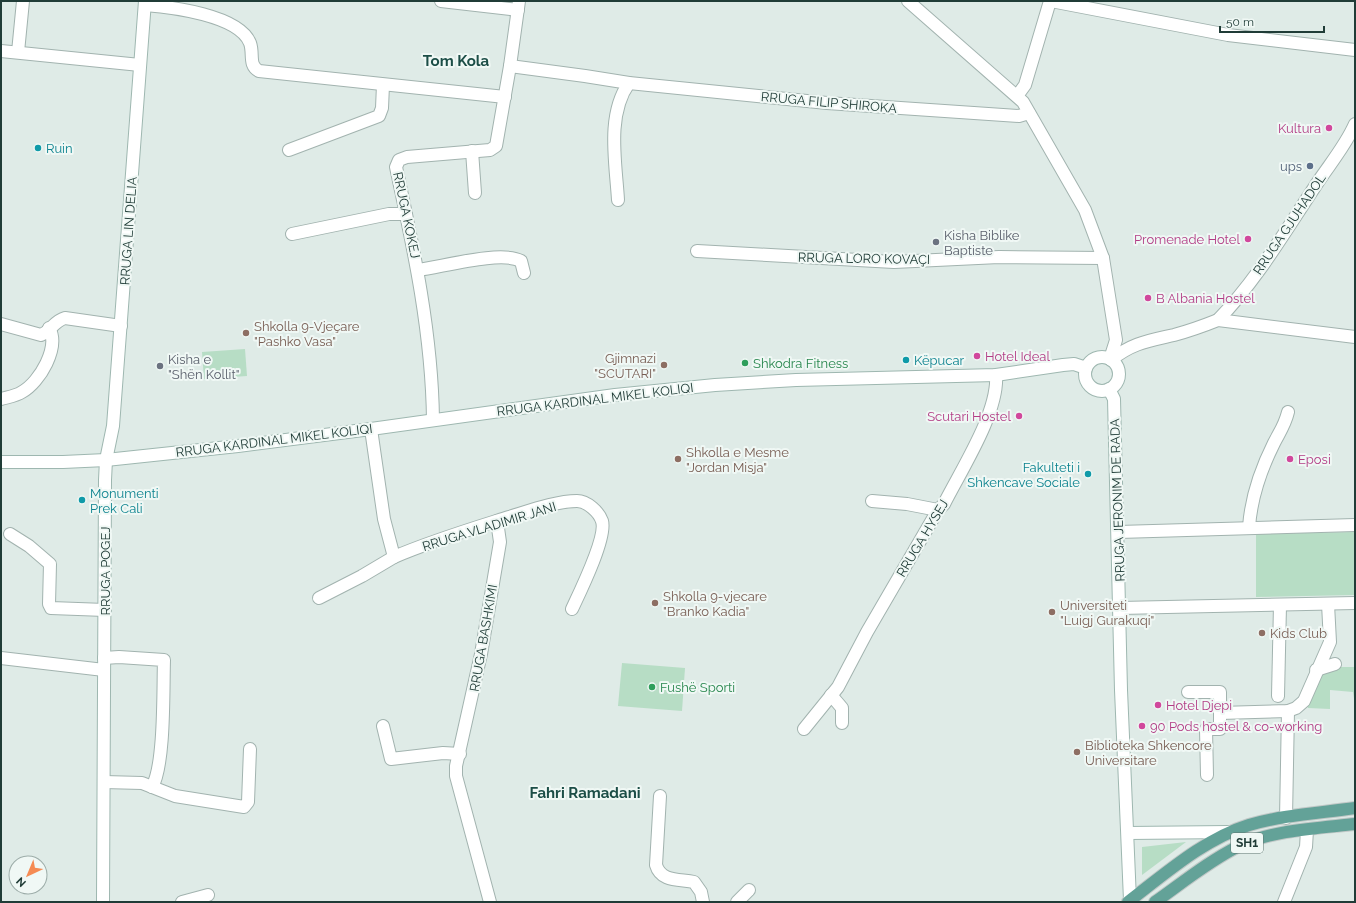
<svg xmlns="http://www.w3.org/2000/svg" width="1356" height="903" viewBox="0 0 1356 903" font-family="Raleway,sans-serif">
  <rect width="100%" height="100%" fill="#dfebe7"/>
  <g fill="#b7ddc5">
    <path d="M245 349 247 376 204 379 202 352Z"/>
    <path d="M1355 532V595L1256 597V534Z"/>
    <path d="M622 663 685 668 682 711 618 706Z"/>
    <path d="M1335 667H1355V705L1353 692 1330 690V709L1308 708 1307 700 1318 673Z"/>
    <path d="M1186 842 1142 875V847Z"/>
  </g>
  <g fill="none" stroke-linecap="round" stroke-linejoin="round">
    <defs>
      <g id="street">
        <path d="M441 1 518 10"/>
        <path d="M908 1 1023 102 1085 210 1103 258 1116 340 1110 359"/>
        <path d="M1051 1 1228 35 1355 50"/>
        <path d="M145 5C171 7 239 15 250 43 254 54 248 65 259 71L505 97"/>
        <path d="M1 51 140 65"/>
        <path d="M18 52 23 1"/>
        <path d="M510 66 585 76 629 83 827 103 1019 116 1029 113"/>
        <path d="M1017 96 1025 85 1050 1"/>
        <path d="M289 150 379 116 382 108 383 85"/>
        <path d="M472 151 475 193"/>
        <path d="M618 200C616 164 606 115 629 83"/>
        <path d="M292 234 389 214H406"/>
        <path d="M697 251 894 262 999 257 1103 258"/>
        <path d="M418 270C442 267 501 250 521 261L524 273"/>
        <path d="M1218 320C1256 281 1284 233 1314 188 1328 166 1345 147 1355 124"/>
        <path d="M1 324 41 335C51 331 54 321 65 318L121 326"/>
        <path d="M1111 360C1132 343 1148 341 1174 335 1189 331 1203 326 1218 320L1355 337"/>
        <path d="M1 399C8 397 16 396 22 392 40 382 60 347 49 328"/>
        <path d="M433 420C432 334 414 250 396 167L399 160 407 157 490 150 496 146 510 66 519 1"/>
        <path d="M371 429 384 519 394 557C431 541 471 529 509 517 529 511 556 501 577 501 587 501 599 512 602 521 607 537 580 592 572 609"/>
        <path d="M872 501 907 504 938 510"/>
        <path d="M1249 527C1251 499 1261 469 1274 443 1279 433 1285 425 1288 412"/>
        <path d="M1119 532 1355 525"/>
        <path d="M10 534 29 546 50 564 49 604 51 608 105 610"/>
        <path d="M319 598 362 576 394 557"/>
        <path d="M1120 608 1355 603"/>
        <path d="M1 658 104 670"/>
        <path d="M104 658 119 657 164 660C163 689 165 765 152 787"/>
        <path d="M1316 670 1335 664"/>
        <path d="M1188 692H1220V729H1206L1207 775"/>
        <path d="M831 695 842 708V723"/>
        <path d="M1278 696 1280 605"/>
        <path d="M1220 713 1288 711 1296 708 1304 701 1330 642 1328 604"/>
        <path d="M383 726 391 759 443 753 460 754"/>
        <path d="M804 729 838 687 867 632 938 510 944 504C961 470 999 412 996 375"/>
        <path d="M104 782 142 783 175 796 244 807 248 802 250 749"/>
        <path d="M660 796 656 865C661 882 679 879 694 882L701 892 703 902"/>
        <path d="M1286 818 1288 711"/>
        <path d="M182 902 208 895"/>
        <path d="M490 902 456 776V766L481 654 500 542 497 521"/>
        <path d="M737 902 749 890"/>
        <path d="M1284 902 1306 847 1307 830"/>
      </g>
      <g id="secondary">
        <circle cx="1102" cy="374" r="17"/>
        <path d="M1109 389 1114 399 1121 690 1130 900"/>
        <path d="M1 462H63L106 460 238 446 371 429 615 395 715 385 796 380 996 375 1063 365 1074 364 1086 368"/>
        <path d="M1128 833 1230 832"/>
        <path d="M103 902 105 480 106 460 113 426 145 1"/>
      </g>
      <g id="primary">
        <path d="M1128 902C1165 874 1204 839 1249 825 1283 815 1320 813 1355 808"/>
        <path d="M1155 902C1182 883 1209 861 1239 846 1272 830 1319 828 1355 824"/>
      </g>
    </defs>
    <use href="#street" stroke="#a2b3af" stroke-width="14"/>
    <use href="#secondary" stroke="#9eb7b0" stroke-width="14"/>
    <use href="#primary" stroke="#c1c8c7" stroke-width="14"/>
    <use href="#street" stroke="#fff" stroke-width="12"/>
    <use href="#secondary" stroke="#fff" stroke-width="12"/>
    <use href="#primary" stroke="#63a298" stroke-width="12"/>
  </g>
  <g fill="#d1479c" stroke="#f0f8f5" stroke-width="1.5">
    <circle cx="1329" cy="128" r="4"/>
    <circle cx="1248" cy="239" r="4"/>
    <circle cx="1148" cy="298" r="4"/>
    <circle cx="977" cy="356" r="4"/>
    <circle cx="1019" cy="416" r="4"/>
    <circle cx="1290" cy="459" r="4"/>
    <circle cx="1158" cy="705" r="4"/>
    <circle cx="1142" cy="726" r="4"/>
  </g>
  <g fill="#0f9aa8" stroke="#f0f8f5" stroke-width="1.5">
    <circle cx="38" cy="148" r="4"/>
    <circle cx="906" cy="360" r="4"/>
    <circle cx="1088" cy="474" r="4"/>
    <circle cx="82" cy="500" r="4"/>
  </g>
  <circle fill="#5c6f8a" stroke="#f0f8f5" stroke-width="1.5" cx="1310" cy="166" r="4"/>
  <g fill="#6b7280" stroke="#f0f8f5" stroke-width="1.5">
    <circle cx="936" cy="242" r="4"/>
    <circle cx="160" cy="366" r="4"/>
  </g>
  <g fill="#8d6e63" stroke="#f0f8f5" stroke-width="1.5">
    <circle cx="246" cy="333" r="4"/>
    <circle cx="664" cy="365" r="4"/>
    <circle cx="678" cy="459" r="4"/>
    <circle cx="655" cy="603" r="4"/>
    <circle cx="1052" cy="612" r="4"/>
    <circle cx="1262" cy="633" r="4"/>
    <circle cx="1077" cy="752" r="4"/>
  </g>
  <g fill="#2e9e5b" stroke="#f0f8f5" stroke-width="1.5">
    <circle cx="745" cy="363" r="4"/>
    <circle cx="652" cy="687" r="4"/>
  </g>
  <g text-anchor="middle" stroke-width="4" stroke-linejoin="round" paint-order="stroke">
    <rect fill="#f0f8f5" stroke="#5e7470" stroke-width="1" x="1231" y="833" width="32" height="20" rx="3"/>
    <g font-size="12" font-weight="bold" fill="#203c37">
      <text x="1247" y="847">SH1</text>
    </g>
    <g font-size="13" fill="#203c37" stroke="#f0f8f5">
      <text transform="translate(829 102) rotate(5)" y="5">RRUGA FILIP SHIROKA</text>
      <text transform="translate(407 215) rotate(78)" y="5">RRUGA KOKEJ</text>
      <text transform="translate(1289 224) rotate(-56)" y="5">RRUGA GJUHADOL</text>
      <text transform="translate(128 231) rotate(-86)" y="5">RRUGA LIN DELIA</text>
      <text transform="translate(864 258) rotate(1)" y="5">RRUGA LORO KOVAÇI</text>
      <text transform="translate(595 399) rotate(-7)" y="5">RRUGA KARDINAL MIKEL KOLIQI</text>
      <text transform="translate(274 440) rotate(-7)" y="5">RRUGA KARDINAL MIKEL KOLIQI</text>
      <text transform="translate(1117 500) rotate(-92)" y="5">RRUGA JERONIM DE RADA</text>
      <text transform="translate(489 526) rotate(-17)" y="5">RRUGA VLADIMIR JANI</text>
      <text transform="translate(922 538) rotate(-59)" y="5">RRUGA HYSEJ</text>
      <text transform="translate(105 571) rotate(-90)" y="5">RRUGA POGEJ</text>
      <text transform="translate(483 638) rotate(-80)" y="5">RRUGA BASHKIMI</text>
    </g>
    <g font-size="13" fill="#b23c85" stroke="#f0f8f5" text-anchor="start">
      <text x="1321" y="133" text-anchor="end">Kultura</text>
      <text x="1240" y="244" text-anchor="end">Promenade Hotel</text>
      <text x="1156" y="303">B Albania Hostel</text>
      <text x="985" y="361">Hotel Ideal</text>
      <text x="1011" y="421" text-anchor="end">Scutari Hostel</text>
      <text x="1298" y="464">Eposi</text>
      <text x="1166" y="710">Hotel Djepi</text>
      <text x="1150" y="731">90 Pods hostel &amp; co-working</text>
    </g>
    <g font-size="13" fill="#0d838f" stroke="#f0f8f5" text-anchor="start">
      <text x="46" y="153">Ruin</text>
      <text x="914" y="365">Këpucar</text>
      <text x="1080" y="472" text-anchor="end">Fakulteti i<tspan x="1080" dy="15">Shkencave Sociale</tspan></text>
      <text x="90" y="498">Monumenti<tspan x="90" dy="15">Prek Cali</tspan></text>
    </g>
    <g font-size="13" fill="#4e5e75" stroke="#f0f8f5" text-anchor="end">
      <text x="1302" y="171">ups</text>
    </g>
    <g font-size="13" fill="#5b616d" stroke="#f0f8f5" text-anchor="start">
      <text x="944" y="240">Kisha Biblike<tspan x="944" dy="15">Baptiste</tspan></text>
      <text x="168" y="364">Kisha e<tspan x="168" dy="15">"Shën Kollit"</tspan></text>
    </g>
    <g font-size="13" fill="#785e54" stroke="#f0f8f5" text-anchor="start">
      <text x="254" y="331">Shkolla 9-Vjeçare<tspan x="254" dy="15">"Pashko Vasa"</tspan></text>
      <text x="656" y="363" text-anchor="end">Gjimnazi<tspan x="656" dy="15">"SCUTARI"</tspan></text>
      <text x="686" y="457">Shkolla e Mesme<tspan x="686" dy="15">"Jordan Misja"</tspan></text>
      <text x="663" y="601">Shkolla 9-vjecare<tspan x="663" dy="15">"Branko Kadia"</tspan></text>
      <text x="1060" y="610">Universiteti<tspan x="1060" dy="15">"Luigj Gurakuqi"</tspan></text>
      <text x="1270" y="638">Kids Club</text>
      <text x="1085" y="750">Biblioteka Shkencore<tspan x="1085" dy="15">Universitare</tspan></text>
    </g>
    <g font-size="13" fill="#27864d" stroke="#f0f8f5" text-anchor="start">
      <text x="753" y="368">Shkodra Fitness</text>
      <text x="660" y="692">Fushë Sporti</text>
    </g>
    <g font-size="15" font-weight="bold" fill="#1c4e47" stroke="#f0f8f5">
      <text x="456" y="66">Tom Kola</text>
      <text x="585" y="798">Fahri Ramadani</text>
    </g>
  </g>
  <rect width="1356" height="903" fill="none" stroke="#203c37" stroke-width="4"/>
  <g transform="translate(28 875) rotate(224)"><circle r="19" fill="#f0f8f5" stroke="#9dada9"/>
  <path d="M0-3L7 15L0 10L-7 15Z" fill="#f58b53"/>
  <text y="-6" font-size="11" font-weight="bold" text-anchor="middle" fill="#203c37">N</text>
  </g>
  <path d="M1220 26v6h104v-6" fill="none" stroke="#203c37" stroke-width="2"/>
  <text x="1226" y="26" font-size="12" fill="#203c37" stroke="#f0f8f5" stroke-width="3" paint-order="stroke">50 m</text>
</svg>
